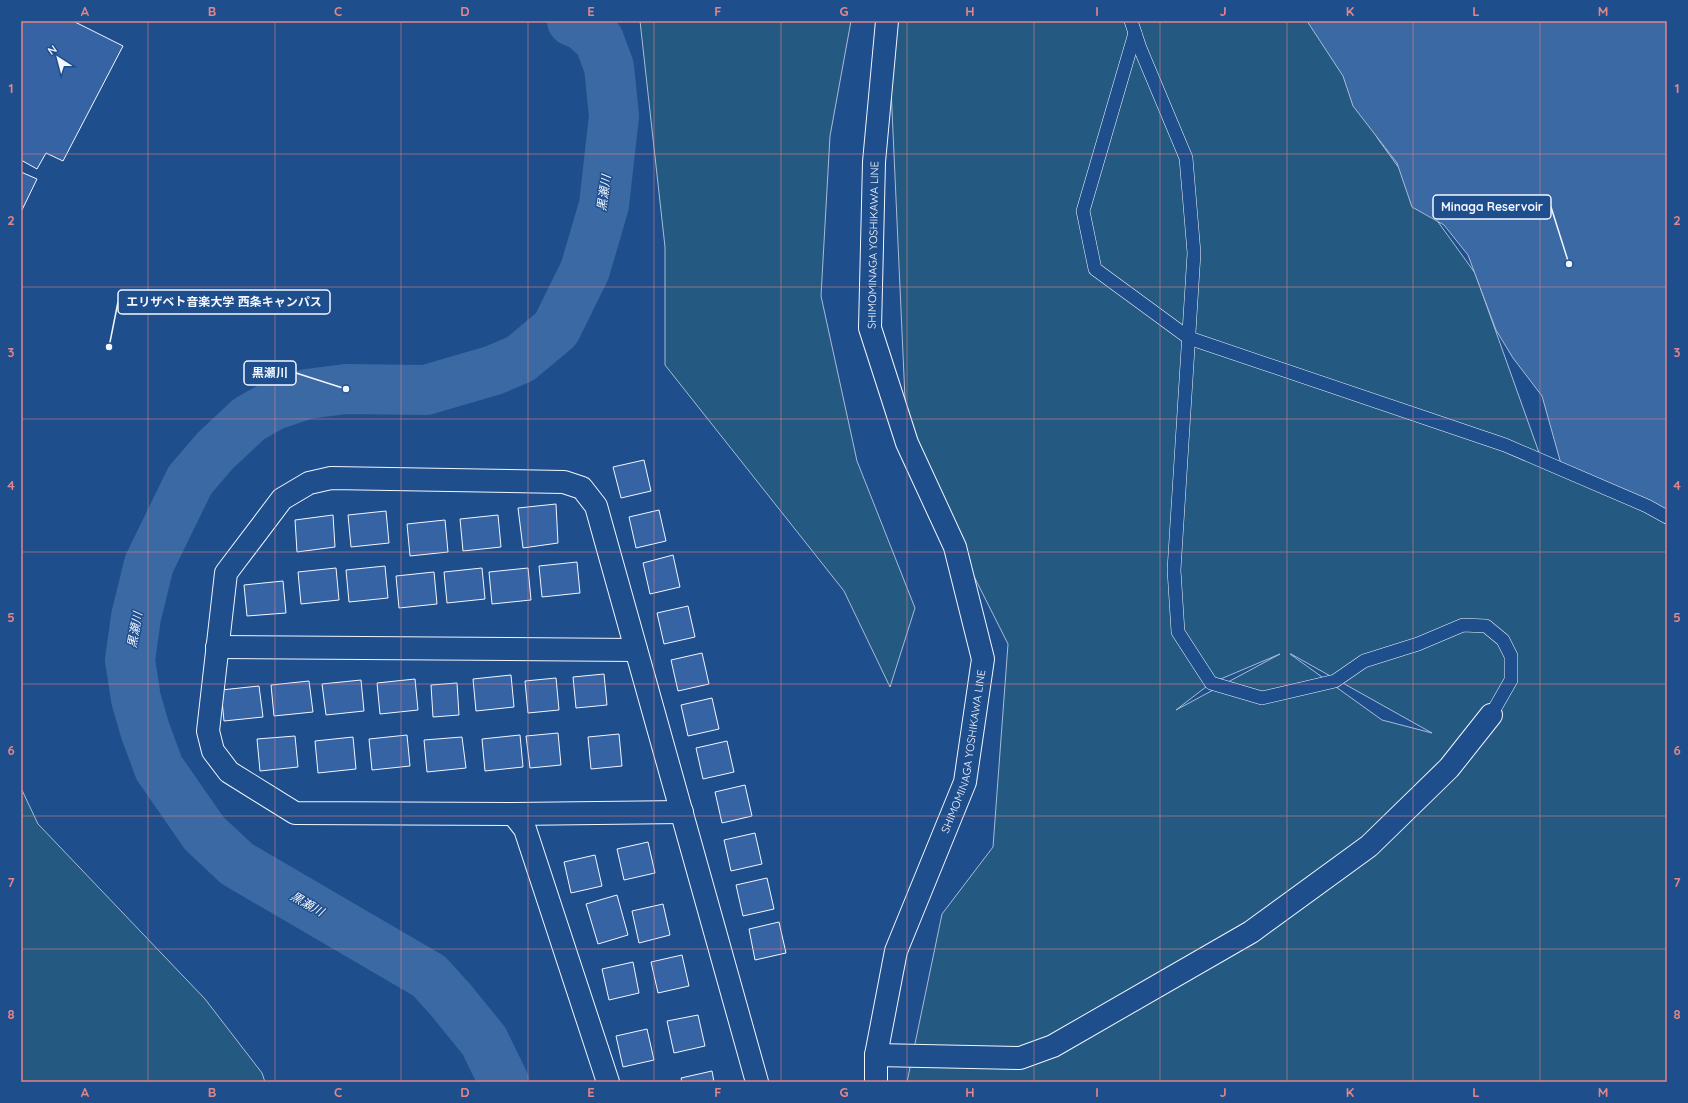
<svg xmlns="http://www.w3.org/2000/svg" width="1688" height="1103" viewBox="0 0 1688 1103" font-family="Quicksand,'Noto Sans JP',sans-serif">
  <rect width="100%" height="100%" fill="#1f4e8c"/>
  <g fill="#245a82" stroke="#a8bbd7" fill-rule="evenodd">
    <path d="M640 21H851L830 136 821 296 857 461 915 608 890 687 844 591 665 365V247Z"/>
    <path d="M888 21H1316L1378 139 1475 273 1542 461 1667 520V1082H907L942 914 993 847 1008 644 907 443ZM1280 654 1176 710 1211 683ZM1290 654H1291L1432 733 1382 720Z"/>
    <path d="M21 788 38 824 205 999 262 1073 265 1082H21Z"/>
  </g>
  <path fill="#3b69a3" stroke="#a8bbd7" d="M1307 21H1667V519L1563 471 1542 396 1513 358 1496 330 1468 255 1444 225 1412 207 1397 163 1353 106 1343 76Z"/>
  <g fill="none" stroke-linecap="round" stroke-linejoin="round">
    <path stroke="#3b69a3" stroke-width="50" d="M504 1082 484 1041 450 999 429 976 237 864 204 833 159 768 145 730 136 699 130 660 136 617 149 564 190 480 215 451 249 419 274 405 307 394 346 389 426 390 494 370 520 359 556 329 585 270 604 205 614 116 609 67 599 40 582 25 572 21"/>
  </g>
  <g fill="#3563a3" stroke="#f2f6ff">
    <path d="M21 21H73L123 46 63 161 46 153 37 169 21 160Z"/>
    <path d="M21 172 37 179 21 212Z"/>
    <path d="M644 460 651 491 621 498 613 467Z"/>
    <path d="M556 504 558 543 523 548 518 508Z"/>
    <path d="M659 510 666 541 636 548 629 517Z"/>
    <path d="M386 511 389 543 351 547 348 515Z"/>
    <path d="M333 515 335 547 297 552 295 520Z"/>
    <path d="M498 515 501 547 463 551 460 519Z"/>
    <path d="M445 520 448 552 410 556 407 524Z"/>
    <path d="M673 555 680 587 650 594 643 563Z"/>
    <path d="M577 562 580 593 542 597 539 566Z"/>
    <path d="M385 566 388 598 349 602 346 570Z"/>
    <path d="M336 568 339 600 301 604 298 572Z"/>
    <path d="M482 568 485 599 447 603 444 572Z"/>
    <path d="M528 568 531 600 492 604 489 572Z"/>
    <path d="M434 572 437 604 399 608 396 576Z"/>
    <path d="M283 581 286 613 247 616 244 585Z"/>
    <path d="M688 606 695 637 664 644 657 613Z"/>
    <path d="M702 653 709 684 678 691 671 660Z"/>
    <path d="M604 674 607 705 576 708 573 677Z"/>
    <path d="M511 675 514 707 476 711 473 679Z"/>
    <path d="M556 678 559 710 528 713 525 681Z"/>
    <path d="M415 679 418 710 380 714 377 683Z"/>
    <path d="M361 680 364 711 326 715 322 684Z"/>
    <path d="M309 681 313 712 274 716 271 685Z"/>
    <path d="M457 683 459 715 433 717 431 685Z"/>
    <path d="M259 686 263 717 224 721 221 690Z"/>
    <path d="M712 698 719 729 688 736 681 705Z"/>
    <path d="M558 733 561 765 530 768 526 736Z"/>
    <path d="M619 734 622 766 591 769 588 737Z"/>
    <path d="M407 735 410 766 372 770 369 739Z"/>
    <path d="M520 735 523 767 485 771 482 739Z"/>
    <path d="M295 736 298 767 260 771 257 739Z"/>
    <path d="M353 737 356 769 318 773 315 741Z"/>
    <path d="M462 737 466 768 427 772 424 740Z"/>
    <path d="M727 741 734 772 703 779 696 748Z"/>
    <path d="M745 785 752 816 722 823 715 792Z"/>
    <path d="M755 833 762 864 731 871 724 840Z"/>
    <path d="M648 842 655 873 624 880 617 849Z"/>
    <path d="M595 855 602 886 571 893 564 862Z"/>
    <path d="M767 878 774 909 743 916 736 885Z"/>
    <path d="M617 895 628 935 598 944 586 904Z"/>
    <path d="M663 904 670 935 639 943 632 911Z"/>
    <path d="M779 922 786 953 755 960 749 929Z"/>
    <path d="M682 955 689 986 658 993 651 962Z"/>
    <path d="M633 962 639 993 609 1000 602 969Z"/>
    <path d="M698 1015 705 1046 674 1053 667 1021Z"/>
    <path d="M647 1029 654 1060 623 1067 616 1036Z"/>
    <path d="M712 1071 714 1082H682L681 1078Z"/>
  </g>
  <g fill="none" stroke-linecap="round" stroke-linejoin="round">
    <defs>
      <g id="service">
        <path d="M1131 21 1140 48 1186 158 1194 253 1174 570 1178 632 1211 683 1262 698 1335 681 1364 661 1418 644 1463 625 1486 626 1503 640 1511 656V680L1491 715"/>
        <path d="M1135 33 1083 211 1095 269 1189 338 1505 445 1647 506 1667 517"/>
      </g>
      <g id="minor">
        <path d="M217 647 636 650"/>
        <path d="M513 814 682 812"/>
        <path d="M876 1055 1020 1058 1053 1046 1251 932 1369 846 1449 768 1491 715"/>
        <path d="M608 1082 525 829 513 814 295 813 229 772 213 751 208 731 226 573 282 499 309 483 331 478 564 482 582 488 596 506 757 1082"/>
      </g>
      <g id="secondary">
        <path id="s1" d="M876 1082V1055L896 951 965 782 983 659 955 547 907 443 870 328 874 162 887 21"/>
      </g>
    </defs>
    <use href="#service" stroke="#f2f6ff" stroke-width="14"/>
    <use href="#minor" stroke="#f2f6ff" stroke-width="24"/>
    <use href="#secondary" stroke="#f2f6ff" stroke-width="24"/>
    <use href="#service" stroke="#1f4e8c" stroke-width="13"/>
    <use href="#minor" stroke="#1f4e8c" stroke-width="22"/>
    <use href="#secondary" stroke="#1f4e8c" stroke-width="22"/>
  </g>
  <path fill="none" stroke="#e38589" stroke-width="1" stroke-opacity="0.55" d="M148 21V1082M275 21V1082M401 21V1082M528 21V1082M654 21V1082M781 21V1082M907 21V1082M1034 21V1082M1160 21V1082M1287 21V1082M1413 21V1082M1540 21V1082M21 154H1667M21 287H1667M21 419H1667M21 552H1667M21 684H1667M21 816H1667M21 949H1667"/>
  <g text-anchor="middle" stroke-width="3" stroke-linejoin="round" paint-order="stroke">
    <g font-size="11" fill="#f2f6ff" stroke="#1f4e8c">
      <text transform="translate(873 245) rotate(-89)" y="4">SHIMOMINAGA YOSHIKAWA LINE</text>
      <text dy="4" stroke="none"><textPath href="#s1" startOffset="345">SHIMOMINAGA YOSHIKAWA LINE</textPath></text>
    </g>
    <g font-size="12" font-style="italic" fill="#f2f6ff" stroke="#1f4e8c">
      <text transform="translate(604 193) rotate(-82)" y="4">黒瀬川</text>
      <text transform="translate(135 630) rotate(-80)" y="4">黒瀬川</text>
      <text transform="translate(307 904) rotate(30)" y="4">黒瀬川</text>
    </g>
  </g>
  <path fill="none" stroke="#f2f6ff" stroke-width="1.5" d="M1569 264L1551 207M109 347L118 302M346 389L296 373"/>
  <g fill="#f2f6ff" stroke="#1f4e8c" stroke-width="1.5">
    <circle cx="1569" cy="264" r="4"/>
    <circle cx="109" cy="347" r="4"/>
    <circle cx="346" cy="389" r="4"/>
  </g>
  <g fill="#1f4e8c" stroke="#f2f6ff" stroke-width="1.5">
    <rect x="1433" y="195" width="118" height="24" rx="4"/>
    <rect x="118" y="290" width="212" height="24" rx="4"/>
    <rect x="244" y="361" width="52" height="24" rx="4"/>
  </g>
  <g font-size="12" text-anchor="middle" font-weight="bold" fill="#f2f6ff">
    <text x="1492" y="211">Minaga Reservoir</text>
    <text x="224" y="306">エリザベト音楽大学 西条キャンパス</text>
    <text x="270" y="377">黒瀬川</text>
  </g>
  <rect width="1688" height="1103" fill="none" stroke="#1f4e8c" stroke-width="44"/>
  <g transform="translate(58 58) rotate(324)" stroke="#1f4e8c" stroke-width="3" paint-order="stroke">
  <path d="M0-3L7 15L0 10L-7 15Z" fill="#f2f6ff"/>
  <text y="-6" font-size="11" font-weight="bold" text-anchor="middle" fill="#f2f6ff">N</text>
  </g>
  <rect x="22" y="22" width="1644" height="1059" fill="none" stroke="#e38589" stroke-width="1.5"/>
  <g font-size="13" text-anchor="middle" font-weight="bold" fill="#e38589">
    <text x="85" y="16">A</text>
    <text x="212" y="16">B</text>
    <text x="338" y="16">C</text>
    <text x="465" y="16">D</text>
    <text x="591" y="16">E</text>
    <text x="718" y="16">F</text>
    <text x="844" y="16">G</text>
    <text x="970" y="16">H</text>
    <text x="1097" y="16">I</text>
    <text x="1223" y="16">J</text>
    <text x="1350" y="16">K</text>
    <text x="1476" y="16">L</text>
    <text x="1603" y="16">M</text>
    <text x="11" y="93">1</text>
    <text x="1677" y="93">1</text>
    <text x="11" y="225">2</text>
    <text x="1677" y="225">2</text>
    <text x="11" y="357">3</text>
    <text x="1677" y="357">3</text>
    <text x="11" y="490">4</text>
    <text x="1677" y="490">4</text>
    <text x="11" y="622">5</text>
    <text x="1677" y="622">5</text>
    <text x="11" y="755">6</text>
    <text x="1677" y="755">6</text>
    <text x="11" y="887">7</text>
    <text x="1677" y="887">7</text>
    <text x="11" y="1019">8</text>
    <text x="1677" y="1019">8</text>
    <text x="85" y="1097">A</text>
    <text x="212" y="1097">B</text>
    <text x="338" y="1097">C</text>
    <text x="465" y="1097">D</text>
    <text x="591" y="1097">E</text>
    <text x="718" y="1097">F</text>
    <text x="844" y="1097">G</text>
    <text x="970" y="1097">H</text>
    <text x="1097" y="1097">I</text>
    <text x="1223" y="1097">J</text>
    <text x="1350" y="1097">K</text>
    <text x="1476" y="1097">L</text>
    <text x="1603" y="1097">M</text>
  </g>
</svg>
